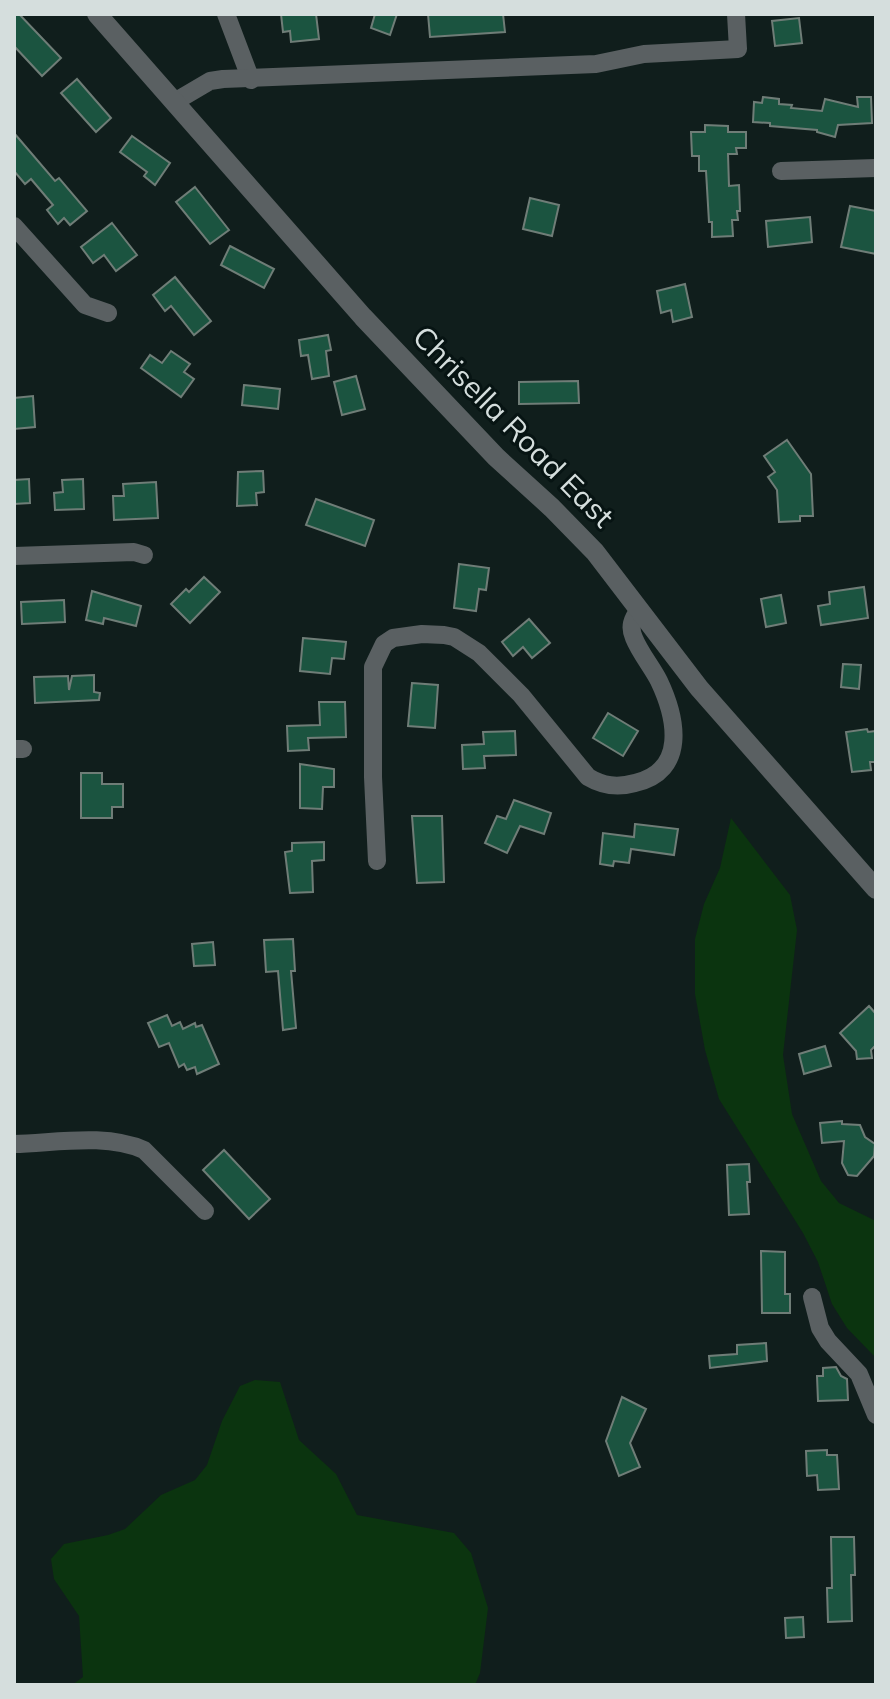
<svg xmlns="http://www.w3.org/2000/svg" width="890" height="1699" viewBox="0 0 890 1699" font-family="Mulish,sans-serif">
  <rect width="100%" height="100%" fill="#101e1c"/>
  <g fill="#0b340f">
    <path d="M731 818 790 895 797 930 783 1055 792 1114 821 1181 839 1203 876 1221V1358L847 1328 832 1304 818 1262 803 1233 719 1099 705 1050 695 994V939L704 904 720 868Z"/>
    <path d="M255 1380 280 1382 299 1440 336 1474 357 1515 454 1533 471 1553 488 1608 480 1673 475 1685H72L83 1677 79 1616 54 1579 51 1559 64 1544 108 1535 125 1529 161 1495 195 1480 207 1465 222 1421 240 1386Z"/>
  </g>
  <g fill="#1b5440" stroke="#6f7d77" stroke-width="2">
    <path d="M14 14H19L61 58 42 76 14 46Z"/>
    <path d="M281 14H316L319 39 291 42 290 31 283 32Z"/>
    <path d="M375 14H397L390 35 371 28Z"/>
    <path d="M428 14H503L505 32 430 37Z"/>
    <path d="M799 18 802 43 775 46 772 21Z"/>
    <path d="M77 79 111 118 96 132 61 93Z"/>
    <path d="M763 97 779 99V104L792 105 791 108 822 111 825 99 858 107 857 97H871L872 123 838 125 835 137 817 132V130L770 126V123L753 122 754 102 762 103Z"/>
    <path d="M705 125 728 126V132H746V148H736L737 154H728L729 186 739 185 740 211H737L738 220H732L733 236 712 237V222H709L706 171H699V156H692L691 132H705Z"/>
    <path d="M14 133 55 181 59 178 87 211 70 225 64 218 58 224 47 210 53 205 31 179 25 184 14 171Z"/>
    <path d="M132 136 170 163 155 185 144 176 147 172 120 152Z"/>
    <path d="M195 187 229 230 210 244 176 202Z"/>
    <path d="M530 198 559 205 552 236 523 229Z"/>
    <path d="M850 206 876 211V254L841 247Z"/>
    <path d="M810 217 812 242 768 247 766 221Z"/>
    <path d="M112 223 137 255 116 271 104 255 93 263 81 247Z"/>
    <path d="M230 246 274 269 264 288 221 265Z"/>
    <path d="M175 277 211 321 194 335 171 306 165 311 153 295Z"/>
    <path d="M685 284 692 317 673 322 671 310 661 313 657 291Z"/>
    <path d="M328 335 331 350 326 351 329 376 312 379 308 355 301 356 299 340Z"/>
    <path d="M171 351 190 364 184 372 194 379 181 397 141 368 150 355 162 363Z"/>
    <path d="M356 376 365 409 342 415 334 382Z"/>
    <path d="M578 381 579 403 519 404V382Z"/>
    <path d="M244 385 280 389 278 409 242 405Z"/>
    <path d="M33 396 35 427 14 429V398Z"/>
    <path d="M787 440 811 474 813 516H800V521L779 522 777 490 768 477 775 472 764 456Z"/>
    <path d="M263 471 264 492 256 493 257 505 237 506 238 472Z"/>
    <path d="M29 479 30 503 14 504V480Z"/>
    <path d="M83 479 84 509 55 510 54 493 63 492 62 480Z"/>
    <path d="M156 482 158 518 114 520 113 496H124L123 484Z"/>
    <path d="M316 499 374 520 365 546 306 525Z"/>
    <path d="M459 564 489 568 486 590 479 589 476 611 454 608Z"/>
    <path d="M204 577 220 592 190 623 171 604 186 589 189 592Z"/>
    <path d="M864 587 868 618 821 625 818 606 830 604 829 592Z"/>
    <path d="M92 591 141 606 136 626 104 618 103 624 86 620Z"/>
    <path d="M781 595 786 623 766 627 761 599Z"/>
    <path d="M64 600 65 622 22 624 21 602Z"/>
    <path d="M529 619 550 643 532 658 523 647 513 656 502 642Z"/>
    <path d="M303 638 346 642 344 659 332 658 330 674 300 671Z"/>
    <path d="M843 664 861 665 859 689 841 687Z"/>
    <path d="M94 675V692L100 693 99 700 35 703 34 677 68 676 69 690 72 676Z"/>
    <path d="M412 683 438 685 435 728 408 726Z"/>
    <path d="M319 702H345L346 737 308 738 309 750 288 751 287 726 320 725Z"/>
    <path d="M608 713 638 731 623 756 593 738Z"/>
    <path d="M867 729 868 732 876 731V762H870L871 770 852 772 846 732Z"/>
    <path d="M515 731 516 755 484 756 485 768 463 769 462 745 484 744 483 732Z"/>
    <path d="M300 764 334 769V787H323L322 809 300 808Z"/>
    <path d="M81 773H102V784H123V807H112V818H81Z"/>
    <path d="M514 800 551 813 544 834 520 826 507 853 485 843 497 816 506 819Z"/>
    <path d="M412 816H442L444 882 417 883Z"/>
    <path d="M635 824 678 829 674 855 631 849 629 863 614 861 613 866 600 864 603 833 634 837Z"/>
    <path d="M324 842V860L312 861 313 892 290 893 285 852 292 851V843Z"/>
    <path d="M293 939 295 971H291L296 1028 283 1030 278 971 266 972 264 940Z"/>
    <path d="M213 942 215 965 194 966 192 944Z"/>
    <path d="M869 1006 876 1014V1045L871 1050 872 1058 857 1059 856 1051 840 1033Z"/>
    <path d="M167 1015 172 1026 180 1022 183 1029 195 1023 196 1027 202 1025 219 1064 197 1074 195 1067 187 1070 184 1064 179 1067 169 1043 159 1047 148 1023Z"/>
    <path d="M825 1046 831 1066 804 1074 799 1054Z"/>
    <path d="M842 1121V1124L860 1125 865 1137 875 1144 874 1156 857 1176 848 1175 842 1163 844 1141 822 1143 820 1123Z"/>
    <path d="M224 1150 270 1199 249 1219 203 1170Z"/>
    <path d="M749 1164 750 1182H747L749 1214 729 1215 727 1165Z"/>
    <path d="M761 1251 785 1252V1294H790V1313H762Z"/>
    <path d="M766 1343 767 1361 710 1368 709 1356 737 1354V1345Z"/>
    <path d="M836 1367 841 1376 847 1379 848 1400 818 1401 817 1376H823V1368Z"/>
    <path d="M622 1397 646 1409 630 1443 640 1467 619 1476 606 1441Z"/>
    <path d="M827 1450V1455H837L839 1489 818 1490 817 1475 807 1476 806 1451Z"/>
    <path d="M831 1537H854L855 1575H851L852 1621 828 1622 827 1588H832Z"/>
    <path d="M803 1617 804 1637 786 1638 785 1618Z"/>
  </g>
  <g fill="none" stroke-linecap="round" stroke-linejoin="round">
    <g stroke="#5a6062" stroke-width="18">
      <path d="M226 14 251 80"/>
      <path d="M176 101 210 81 223 79 596 64 644 54 738 49 736 14"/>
      <path d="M781 171 876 168"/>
      <path d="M14 226 85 305 108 313"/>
      <path d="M14 556 134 552 144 555"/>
      <path d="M14 749H23"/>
      <path d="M377 861 373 777V667L384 644 393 638 422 634 444 635 454 637 479 653 521 695 588 777C603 786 617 788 635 783 687 771 677 719 659 681 652 667 640 653 634 638 629 627 632 619 639 610"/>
      <path d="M14 1144C56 1143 105 1133 144 1150L205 1211"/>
      <path d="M812 1297 820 1328 828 1341 859 1374 876 1415"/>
    </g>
    <path stroke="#5a6062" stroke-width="20" d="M97 14 363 317 496 457 552 508 595 552 699 688 876 889"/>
  </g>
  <g text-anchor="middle" stroke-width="6" stroke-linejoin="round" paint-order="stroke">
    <g font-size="30" fill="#d5dedd" stroke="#071413">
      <text transform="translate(513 427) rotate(45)" y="10">Chrisella Road East</text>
    </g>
  </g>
  <rect width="890" height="1699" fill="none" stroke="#d5dedd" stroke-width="32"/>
</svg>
